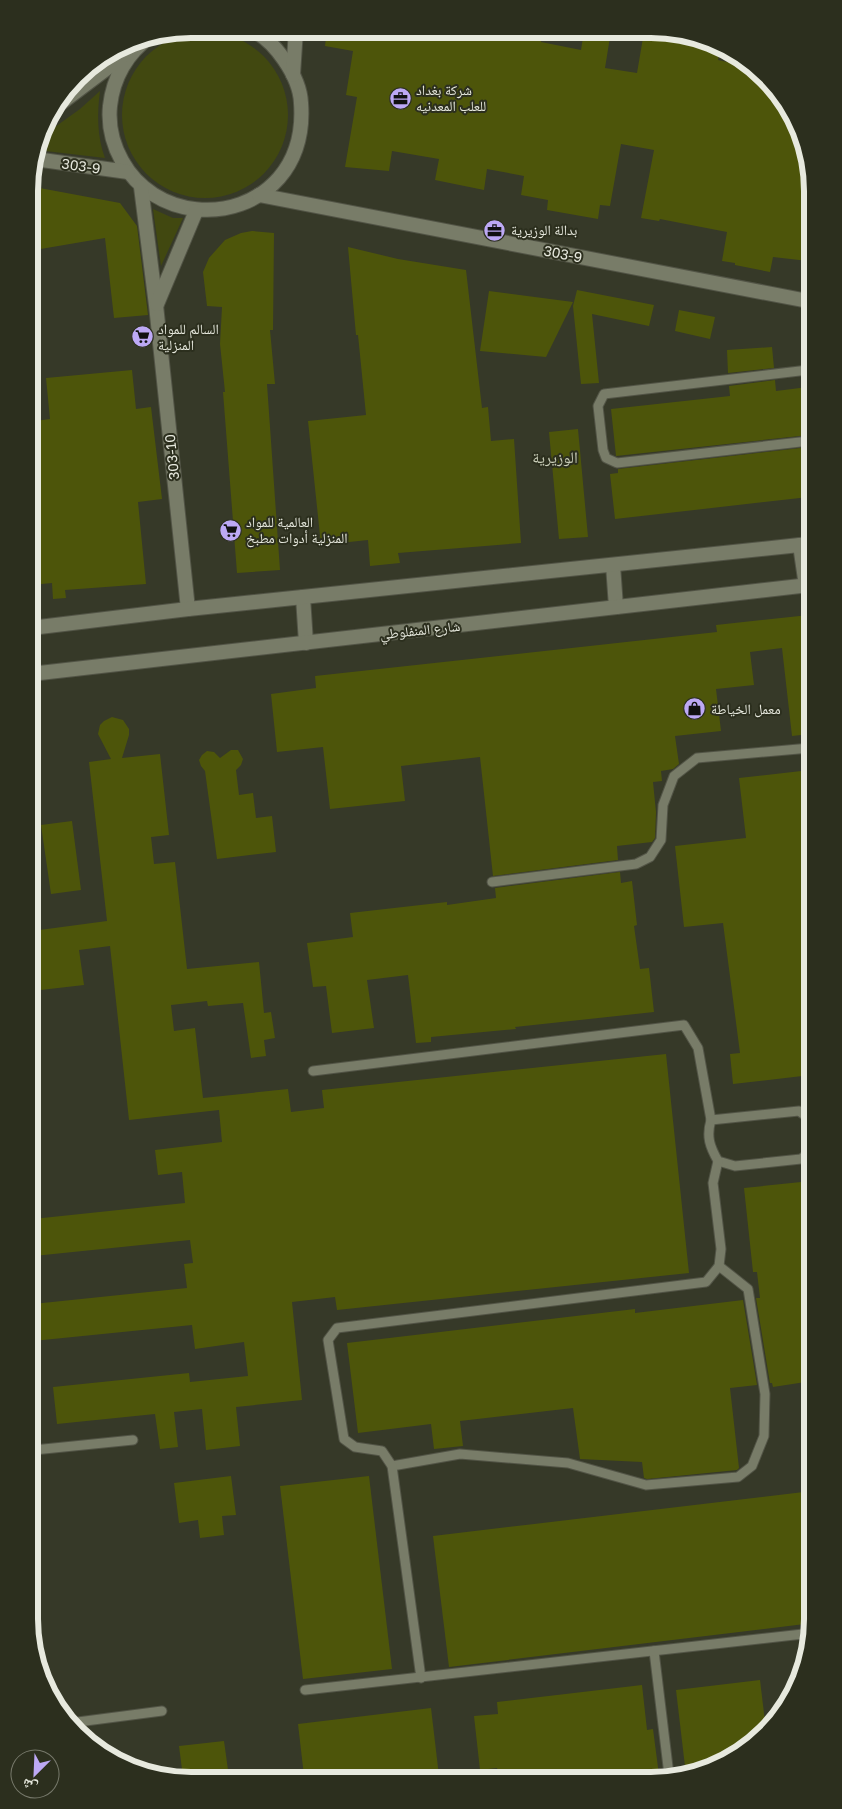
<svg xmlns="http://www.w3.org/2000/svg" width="842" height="1809" viewBox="0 0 842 1809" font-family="'Golos Text','Noto Naskh Arabic',sans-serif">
  <rect width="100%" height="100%" fill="#363928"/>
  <g fill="#414810">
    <circle cx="205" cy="115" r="83"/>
    <path d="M100 91C97 113 97 137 105 158L37 150 41 137 80 109Z"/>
    <path d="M153 209 173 218H183L161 266Z"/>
  </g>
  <g fill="#4d550a">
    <path d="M327 30 543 31 541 42 581 50 584 31H611L605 68 637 73 644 32 681 37 682 32 720 50 718 60 758 69 786 101 808 149V261L773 257 770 272 735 265V263L722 261 727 232 660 219 659 221 641 218 654 150 621 144 610 206 600 205 598 219 547 210 548 200 521 195 524 176 487 169 484 190 435 180 439 159 392 151 389 171 345 167 357 97 346 95 353 51 325 46Z"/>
    <path d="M29 186 120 203 137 226 148 315 114 318 105 238 29 251Z"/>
    <path d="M252 231 274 233 273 330H270L275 384H267L280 570 237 573 223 392H225L220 344 222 307 207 306 203 272 209 258 225 240 241 233Z"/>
    <path d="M348 247 398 259 466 270 482 408 488 407 491 441 514 439 521 543 398 553 400 563 370 566 368 540 321 545 308 421 366 415 358 335H356Z"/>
    <path d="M577 290 654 305 649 326 592 314 599 383 581 384 573 306Z"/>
    <path d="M489 291 573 302 546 357 480 351Z"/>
    <path d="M679 310 715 317 710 339 675 331Z"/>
    <path d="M772 347 774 368 728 373 727 350Z"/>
    <path d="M132 370 136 409 151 407 162 499 138 502 146 584 65 590 66 598 53 599 52 583 31 585 30 456H39L35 421 50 419 46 378Z"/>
    <path d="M775 380 776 391 808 387 809 435 616 456 611 409 730 396 729 386Z"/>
    <path d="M578 429 588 537 559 539 549 432Z"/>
    <path d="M809 447V497L615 519 610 474 618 473V469Z"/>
    <path d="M809 615 810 734 792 736 782 648 750 652 754 685 716 689 721 731 675 736 679 764 673 769 661 771 662 781 653 782 656 812 655 838 652 842 617 846 618 860 493 876 480 757 401 766 405 801 330 809 323 747 277 752 271 694 316 688 315 676 717 632 716 625Z"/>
    <path d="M112 717 123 720 129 729V735L122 758 160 754 169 835 151 837 154 864 175 862 187 969 259 962 264 1013 271 1012 275 1038 264 1040 266 1056 251 1058 243 1003 208 1006 207 1001 171 1005 174 1031 195 1028 203 1098 288 1089 291 1112 324 1108 322 1090 666 1054 689 1273 337 1310 335 1297 292 1302 302 1400 236 1407 240 1446 206 1450 202 1409 174 1412 178 1447 160 1449 155 1414 57 1424 53 1387 189 1373 190 1382 248 1376 244 1342 195 1349 192 1325 33 1341V1304L187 1288 184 1264 193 1263 190 1240 34 1256 33 1219 185 1203 182 1172 158 1175 155 1150 222 1142 219 1110 129 1120 110 946 79 950 84 985 32 991V931L107 921 89 762 111 759 98 734 100 725 104 721Z"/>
    <path d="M231 750H238L243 759 241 765 236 770 239 795 253 793 256 818 272 816 276 852 217 859 205 771 201 766 199 760 202 755 207 751 214 752 220 758Z"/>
    <path d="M810 770 811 1075 733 1084 730 1054 740 1053 723 923 684 927 675 846 746 838 739 778Z"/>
    <path d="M72 821 81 890 51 894 41 825Z"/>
    <path d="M620 872 621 883 632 881 637 925 634 926 640 969 649 968 654 1012 515 1027 516 1029 431 1037V1042L416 1043 408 975 367 980 374 1028 332 1033 326 986 313 987 307 943 353 937 350 913 447 902V905L496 898 495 888Z"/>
    <path d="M811 1181 812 1381 773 1387 772 1383H770L756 1298H760L757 1272H753L744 1188Z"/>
    <path d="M743 1300 757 1385 730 1388 739 1468 737 1470 647 1479 644 1478 642 1462 580 1459 573 1408 460 1421 463 1446 434 1449 431 1424 358 1433 347 1343 635 1309V1313Z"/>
    <path d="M231 1476 236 1515 222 1516 224 1535 200 1538 198 1520 179 1523 174 1483Z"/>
    <path d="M369 1476 392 1669 303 1679 280 1486Z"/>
    <path d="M812 1491 813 1623 449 1667 433 1536Z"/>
    <path d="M760 1680 766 1730 741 1753 693 1775H686L676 1690Z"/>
    <path d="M642 1685 647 1730 653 1729 659 1775H527L526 1769 498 1772 497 1768 480 1770 474 1716 498 1714 497 1702Z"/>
    <path d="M431 1708 439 1776H304L298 1724Z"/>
    <path d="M224 1741 229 1777H183L179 1746Z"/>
  </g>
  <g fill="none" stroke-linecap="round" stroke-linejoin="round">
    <defs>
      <g id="service">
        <path d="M808 370 604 394 598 406 603 450 606 458 617 463 809 441"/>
        <path d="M492 882 636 864 650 857 661 840 663 805 674 776 697 758 810 748"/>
        <path d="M313 1071 684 1025 698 1048 711 1120"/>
        <path d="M811 1120 799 1111 711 1120C706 1137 710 1147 718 1161L735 1166 801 1159 811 1151"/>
        <path d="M34 1450 133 1440"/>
        <path d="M392 1466 460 1454 568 1463 646 1485 738 1477 752 1466 764 1436 765 1394 748 1289 719 1266"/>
        <path d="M654 1651 669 1775"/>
        <path d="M421 1678 392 1466 382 1451 355 1447 344 1439 328 1340 337 1328 706 1282 719 1266 721 1249 713 1183 718 1161"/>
        <path d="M305 1690 812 1633"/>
        <path d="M70 1723 162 1711"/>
      </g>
      <g id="minor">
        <path d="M150 37C127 53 113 78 110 106 108 126 112 143 122 161 153 218 236 227 279 178 297 157 303 130 301 103 300 77 274 38 249 29"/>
        <path d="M293 75 296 29"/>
        <path d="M53 109 126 54"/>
        <path d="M35 159 128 172"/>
        <path d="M141 187 156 305 188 609"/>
        <path d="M259 195 808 301"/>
        <path d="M157 304 196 211"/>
      </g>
      <g id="tertiary">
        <path d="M800 545 806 586"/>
        <path d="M613 565 616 607"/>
        <path d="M303 597 306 643"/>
        <path d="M31 628 188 609 809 544"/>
        <path d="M31 674 809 585"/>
      </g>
    </defs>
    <use href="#service" stroke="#525446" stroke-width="11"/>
    <use href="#minor" stroke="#525446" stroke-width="16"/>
    <use href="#tertiary" stroke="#525446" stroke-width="16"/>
    <use href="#service" stroke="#787c68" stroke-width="9"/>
    <use href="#minor" stroke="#787c68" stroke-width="14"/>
    <use href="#tertiary" stroke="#787c68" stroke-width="14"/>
  </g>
  <defs>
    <symbol id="office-disc" viewBox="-11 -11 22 22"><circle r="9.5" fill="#bda9f5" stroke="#2c2f1e"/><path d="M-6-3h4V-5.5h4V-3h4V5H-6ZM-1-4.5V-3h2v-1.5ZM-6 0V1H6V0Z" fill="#111"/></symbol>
    <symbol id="supermarket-disc" viewBox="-11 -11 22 22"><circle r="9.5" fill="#bda9f5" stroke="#2c2f1e"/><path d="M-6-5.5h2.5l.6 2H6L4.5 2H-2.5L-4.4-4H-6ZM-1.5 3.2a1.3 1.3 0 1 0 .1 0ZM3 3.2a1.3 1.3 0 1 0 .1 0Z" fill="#111"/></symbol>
    <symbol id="shop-disc" viewBox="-11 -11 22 22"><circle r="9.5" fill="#bda9f5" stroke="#2c2f1e"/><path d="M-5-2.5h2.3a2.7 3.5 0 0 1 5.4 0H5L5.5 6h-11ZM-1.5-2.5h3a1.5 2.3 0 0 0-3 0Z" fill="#111"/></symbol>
  </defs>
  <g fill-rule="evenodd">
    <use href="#office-disc" x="388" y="86" width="25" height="25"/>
    <use href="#office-disc" x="482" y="218" width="25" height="25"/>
    <use href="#supermarket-disc" x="130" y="324" width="25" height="25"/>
    <use href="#supermarket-disc" x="218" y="518" width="25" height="25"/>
    <use href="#shop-disc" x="682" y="696" width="25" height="25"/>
  </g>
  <g text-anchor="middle" stroke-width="4" stroke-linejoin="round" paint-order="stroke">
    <g font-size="14" fill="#e7e9de" stroke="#2c2f1e" text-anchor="start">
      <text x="416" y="95">شركة بغداد<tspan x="416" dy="16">للعلب المعدنيه</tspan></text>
      <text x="511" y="235">بدالة الوزيرية</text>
      <text x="158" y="334">السالم للمواد<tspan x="158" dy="16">المنزلية</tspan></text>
      <text x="246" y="527">العالمية للمواد<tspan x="246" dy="16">المنزلية أدوات مطبخ</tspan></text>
      <text x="711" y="714">معمل الخياطة</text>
    </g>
    <g font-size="14" fill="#e7e9de" stroke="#2c2f1e">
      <text transform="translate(81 166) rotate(8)" y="5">303-9</text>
      <text transform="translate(563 254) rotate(11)" y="5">303-9</text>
      <text transform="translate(172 457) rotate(-96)" y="5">303-10</text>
      <text transform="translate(420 630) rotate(-6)" y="5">شارع المنفلوطي</text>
    </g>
    <g font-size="16" fill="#c9cdb8" stroke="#2c2f1e">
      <text x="555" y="463">الوزيرية</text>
    </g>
  </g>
  <path d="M0 0H842V1809H0ZM191 38H651A153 153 0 0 1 804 191V1619A153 153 0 0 1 651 1772H191A153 153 0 0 1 38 1619V191A153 153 0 0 1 191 38Z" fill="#2c2f1e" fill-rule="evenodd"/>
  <path fill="none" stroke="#e7e9de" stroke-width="6" d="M191 38H651A153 153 0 0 1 804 191V1619A153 153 0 0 1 651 1772H191A153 153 0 0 1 38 1619V191A153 153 0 0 1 191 38Z"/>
  <g transform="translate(35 1774) rotate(204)"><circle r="24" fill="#2c2f1e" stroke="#77796b"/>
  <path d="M0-4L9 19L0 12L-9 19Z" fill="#bda9f5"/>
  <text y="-8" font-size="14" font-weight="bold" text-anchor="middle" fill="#e7e9de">ش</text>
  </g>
</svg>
